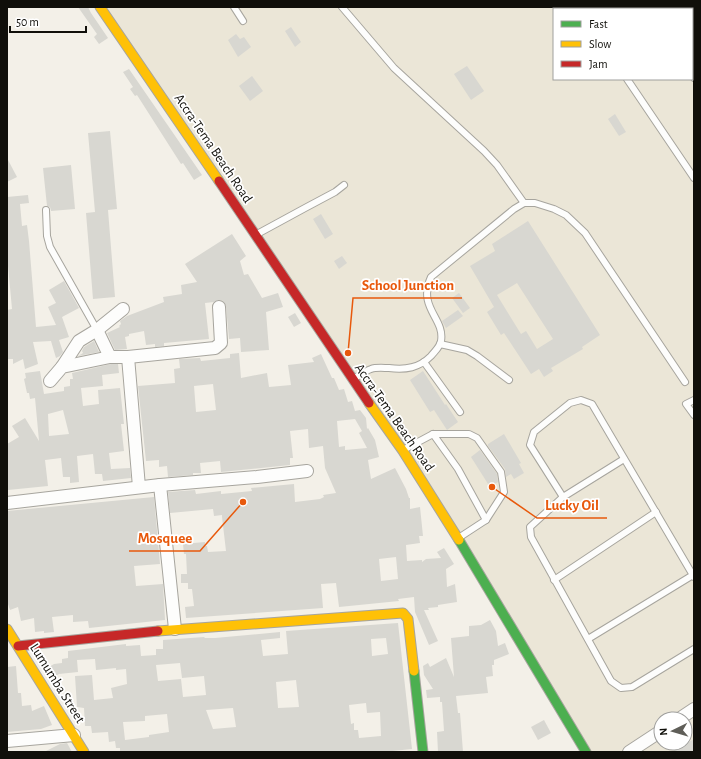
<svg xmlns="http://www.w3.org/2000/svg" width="701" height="759" viewBox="0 0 701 759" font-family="'Alegreya Sans',sans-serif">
  <rect width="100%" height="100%" fill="#f3f0e8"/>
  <path fill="#ebe6d7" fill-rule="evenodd" d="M101 7H694V752H583L354 377ZM554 9H692V79H554ZM661 719H685V743H661Z"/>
  <g fill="#d8d7d1" fill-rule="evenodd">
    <path d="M78 7H88L91 13 108 38 99 44 94 37 97 34Z"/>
    <path d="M291 27 301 42 295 47 285 31Z"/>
    <path d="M236 34 240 39 244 37 251 47 238 57 228 40Z"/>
    <path d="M467 66 484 91 471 100 454 74Z"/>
    <path d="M129 69 202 175 194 180 183 163 181 164 137 95 135 96 130 89 133 87 123 72Z"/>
    <path d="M252 76 263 91 250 101 239 86Z"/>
    <path d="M615 114 626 132 619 136 608 119Z"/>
    <path d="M110 131 117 209 108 210 115 297 93 299 86 213 95 212 88 133Z"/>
    <path d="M7 158 17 177 7 182Z"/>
    <path d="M71 165 75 209 51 211 50 207 47 206 43 168Z"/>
    <path d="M28 195 29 203 20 204 22 226 27 225 29 241 36 327 56 325 48 307 56 303 49 290 64 281 79 308 62 317 69 337 59 340 63 352 60 356 56 358 51 341 33 342 38 364 25 369 23 359 13 364V359H7V310L12 309 7 255V197Z"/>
    <path d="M321 214 333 234 325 239 313 219Z"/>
    <path d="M528 221 600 335 582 347 583 349 551 368 553 371 544 377 539 369 531 374 504 333 501 335 487 312 494 307 470 266 495 251 492 244ZM517 283 553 339 537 349 526 331 521 334 497 295Z"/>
    <path d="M232 234 246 256 240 261 244 275 248 274 262 298 278 293 283 307 266 312 269 350 241 352 240 338 229 339 226 306 223 301 219 300 214 302 205 303 209 339 164 343V346L155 347V344L146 345 144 331 129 334V336L125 337 127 349 115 350 107 333 120 327 119 326 121 324 120 321 127 316 164 302 163 297 182 294 181 285 197 282 185 264Z"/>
    <path d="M342 256 347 263 339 269 334 261Z"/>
    <path d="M459 293 470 308 463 313 452 298Z"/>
    <path d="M458 310 463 316 446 328 442 321Z"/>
    <path d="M295 313 301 323 294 327 288 317Z"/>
    <path d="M94 341 99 352 78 356 83 353 82 351 84 347Z"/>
    <path d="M239 353 241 378 267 373 269 387 291 385 288 365 314 362 312 358 321 354 332 378H334L339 390 344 389 348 402 352 401 355 411 360 410 366 418 367 429 368 428 375 440 379 457 368 460 371 479 395 468 406 489 409 498H410V509L420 507 423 536H419L420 543 406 545 407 561 422 560V562L426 559 441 558 437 552 444 548 454 564 446 569 447 587 455 584 457 602 438 605V607L428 608 429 610H424L438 641 429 645 415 612 414 597 398 599 399 601 339 607 336 583 321 584 323 608 186 618 185 607 194 606 192 589H188V583H181V574H187L186 554H184L183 544 205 542V546H207L208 552 226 551 222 517V515L214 516 213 509 170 513 168 492 195 490 196 494 221 491V494L252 491 251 488 294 484 295 502 320 499 324 497 323 495 336 493 325 468 323 446 309 448 308 429 290 431 293 458H290V465L221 472 220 461 200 463 201 473H193V475L168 477 167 466 159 467V460L146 461 138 386 175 383 174 369 180 368 179 359 200 358 201 361 230 358V354ZM213 384 216 410 196 412 194 386ZM355 419 362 431 359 433 367 448 345 450V446L339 447 337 421ZM396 557 398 579 381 581 379 559Z"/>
    <path d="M111 364H118L119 373 102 375 103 386 81 388 83 406 99 404 98 390 120 388 124 424H121L124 451 109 453 111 469 130 468 131 478 103 481 102 474H95L93 454 77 456 79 482 70 483V477H63L61 458 45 460 48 486 8 490 7 444 19 437 12 426 25 418 39 441 35 398 30 399 29 393H27L24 379 26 378 25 373 40 371 44 394 64 391V387L70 386V379H73L72 373ZM63 410 69 434 49 436 48 414Z"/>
    <path d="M423 371 445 405 446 404 458 422 447 430 434 410 430 412 410 380Z"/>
    <path d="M504 434 521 463 519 464 524 473 514 479 511 474 506 477 505 469 488 446V444Z"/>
    <path d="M480 450 497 474 498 482 490 487 471 457Z"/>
    <path d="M154 497 160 564 134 566 136 586 163 584 165 620 89 628 88 621 73 622V615L52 617 54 632 44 633V631L35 632 34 618 21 621 18 607 10 610 7 601V511Z"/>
    <path d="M490 620 496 631 498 646 505 643 509 654 494 660V665H492L493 676 486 677 488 693 456 696 458 713H460L463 752H438L437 732 444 731 442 702H440V697L427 698 426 690 433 689 424 675 423 666 428 663 430 667 446 658 454 677 451 638 469 636V626L481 625Z"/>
    <path d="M398 623 412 749 383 752H120V748H116L115 741 109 742 108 732 92 733 91 726H85L84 708 77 707 75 676 92 675 94 700 113 698 111 688 127 684 126 669 116 670V668L96 670 95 659 77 660 78 672 59 674 50 679 44 670 54 664 62 663V659L68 658V651L126 644V646L140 645 141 656 156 655V649H163V640L204 637 205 638H215L280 632V638L261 640 263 656 288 654 286 631ZM386 638 388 654 372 656 371 639ZM180 663 182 678 204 676 206 695 183 697 181 679 158 681 156 665ZM296 680 299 707 278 708 276 682ZM366 703 367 713 380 712 381 736 359 738 358 730H354V723L351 724 349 705ZM233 708 236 727 213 729 206 710ZM167 714 169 732 149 735V737L125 740 123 722 145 721V716Z"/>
    <path d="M16 666 18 693H21L22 706 31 705 32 711 44 706 52 725 41 729 7 732V667Z"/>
    <path d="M544 720 551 733 538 740 531 727Z"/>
    <path d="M694 739V752H672Z"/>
    <path d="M67 743 72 752H44L60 744Z"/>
  </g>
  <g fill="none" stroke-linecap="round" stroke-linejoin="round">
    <defs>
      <g id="lane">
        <path d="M234 7 243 21"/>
        <path d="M342 7 394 68 484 151 497 165 524 203"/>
        <path d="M577 7 578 9"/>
        <path d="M647 7 648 9"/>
        <path d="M628 9 631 7"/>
        <path d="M692 16 694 15"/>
        <path d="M692 75 694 78"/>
        <path d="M627 79 694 178"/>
        <path d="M46 210 47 236 50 247 97 330"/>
        <path d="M259 233 305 208 335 192 344 185"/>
        <path d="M440 344 467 350 477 356 509 380"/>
        <path d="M424 362 460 412"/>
        <path d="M355 378C360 375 365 371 371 369 376 367 384 368 389 368 406 370 419 368 431 356 435 351 440 347 441 341 445 318 417 308 431 277L514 209 524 203H535L554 209 566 215 585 233 685 382"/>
        <path d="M694 400 686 404 694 415"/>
        <path d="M433 434H469L477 438 501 472 504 492 486 520"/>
        <path d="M405 449 433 434 458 469 486 520 460 537"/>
        <path d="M563 497 624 459"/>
        <path d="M694 577 592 404 581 400 570 403 534 432 530 445 563 497 530 527 531 537 611 681 621 688 632 687 694 649"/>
        <path d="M554 580 656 512"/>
        <path d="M588 639 693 575"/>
      </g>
      <g id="street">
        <path d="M97 330 110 357"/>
        <path d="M128 357 139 487"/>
        <path d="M62 367 79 341 97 330 123 309"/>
        <path d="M50 381 62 367 110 357H128L215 348 221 343 219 307"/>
        <path d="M7 503 160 485"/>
        <path d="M175 629 160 485 257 477 307 471"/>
        <path d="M679 719 694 709"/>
        <path d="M7 741 74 735"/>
        <path d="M629 752 661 731"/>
      </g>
      <g id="fast">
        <path d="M459 540 586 752"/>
        <path d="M414 671 423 752"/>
      </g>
      <g id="slow">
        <path d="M100 7 219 181"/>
        <path d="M369 403 403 451 459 540"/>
        <path d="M7 629 84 752"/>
        <path d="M158 631 403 613 408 619 414 671"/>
      </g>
      <g id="jam">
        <path d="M219 181 369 403"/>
        <path d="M18 646 158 631"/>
      </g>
    </defs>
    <use href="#lane" stroke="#a7a59e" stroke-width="8"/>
    <use href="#street" stroke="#a7a59e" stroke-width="14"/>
    <use href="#fast" stroke="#a7a59e" stroke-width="11"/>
    <use href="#slow" stroke="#a7a59e" stroke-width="11"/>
    <use href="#jam" stroke="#a7a59e" stroke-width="11"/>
    <use href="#lane" stroke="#fdfdfc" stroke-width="6"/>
    <use href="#street" stroke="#fdfdfc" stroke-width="12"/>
    <use href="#fast" stroke="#4caf50" stroke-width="9"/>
    <use href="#slow" stroke="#ffc107" stroke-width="9"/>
    <use href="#jam" stroke="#c62828" stroke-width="9"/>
  </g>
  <g text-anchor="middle" stroke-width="3.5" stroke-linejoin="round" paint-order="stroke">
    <g font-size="14" fill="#100f0a" stroke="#fff">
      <text transform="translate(214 148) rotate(56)" y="5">Accra-Tema Beach Road</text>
      <text transform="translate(395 417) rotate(55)" y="5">Accra-Tema Beach Road</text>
      <text transform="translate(58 683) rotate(58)" y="5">Lumumba Street</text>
    </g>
  </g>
  <path fill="none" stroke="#e8590c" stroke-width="1.5" d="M348 353L353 298H462M492 487L537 518H607M243 502L200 551H129"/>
  <g fill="#e8590c" stroke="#fff" stroke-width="1.5">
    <circle cx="348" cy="353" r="4"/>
    <circle cx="492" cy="487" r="4"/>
    <circle cx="243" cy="502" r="4"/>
  </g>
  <g font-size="15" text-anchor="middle" font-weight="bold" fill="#e8590c" stroke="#fff" stroke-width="3.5" stroke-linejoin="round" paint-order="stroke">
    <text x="408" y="290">School Junction</text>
    <text x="572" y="510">Lucky Oil</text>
    <text x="165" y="543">Mosquee</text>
  </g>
  <rect width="701" height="759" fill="none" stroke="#100f0a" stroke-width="16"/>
  <rect x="553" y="8" width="140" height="72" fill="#ffffff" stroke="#9f9f9d"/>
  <rect x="561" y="21" width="20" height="6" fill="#4caf50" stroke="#9f9f9d"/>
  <text x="589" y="28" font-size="12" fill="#100f0a">Fast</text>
  <rect x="561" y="41" width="20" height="6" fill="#ffc107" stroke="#9f9f9d"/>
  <text x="589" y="48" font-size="12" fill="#100f0a">Slow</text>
  <rect x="561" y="61" width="20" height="6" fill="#c62828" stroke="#9f9f9d"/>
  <text x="589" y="68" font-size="12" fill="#100f0a">Jam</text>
  <g transform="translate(673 731) rotate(265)"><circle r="19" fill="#ffffff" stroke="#9f9f9d"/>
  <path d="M0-3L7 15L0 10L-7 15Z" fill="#5f5e58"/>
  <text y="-6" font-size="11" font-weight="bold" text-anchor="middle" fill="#100f0a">N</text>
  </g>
  <path d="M10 26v6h76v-6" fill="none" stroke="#100f0a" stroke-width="2"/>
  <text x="16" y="26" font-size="12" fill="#100f0a" stroke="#ffffff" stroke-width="3" paint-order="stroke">50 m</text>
</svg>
